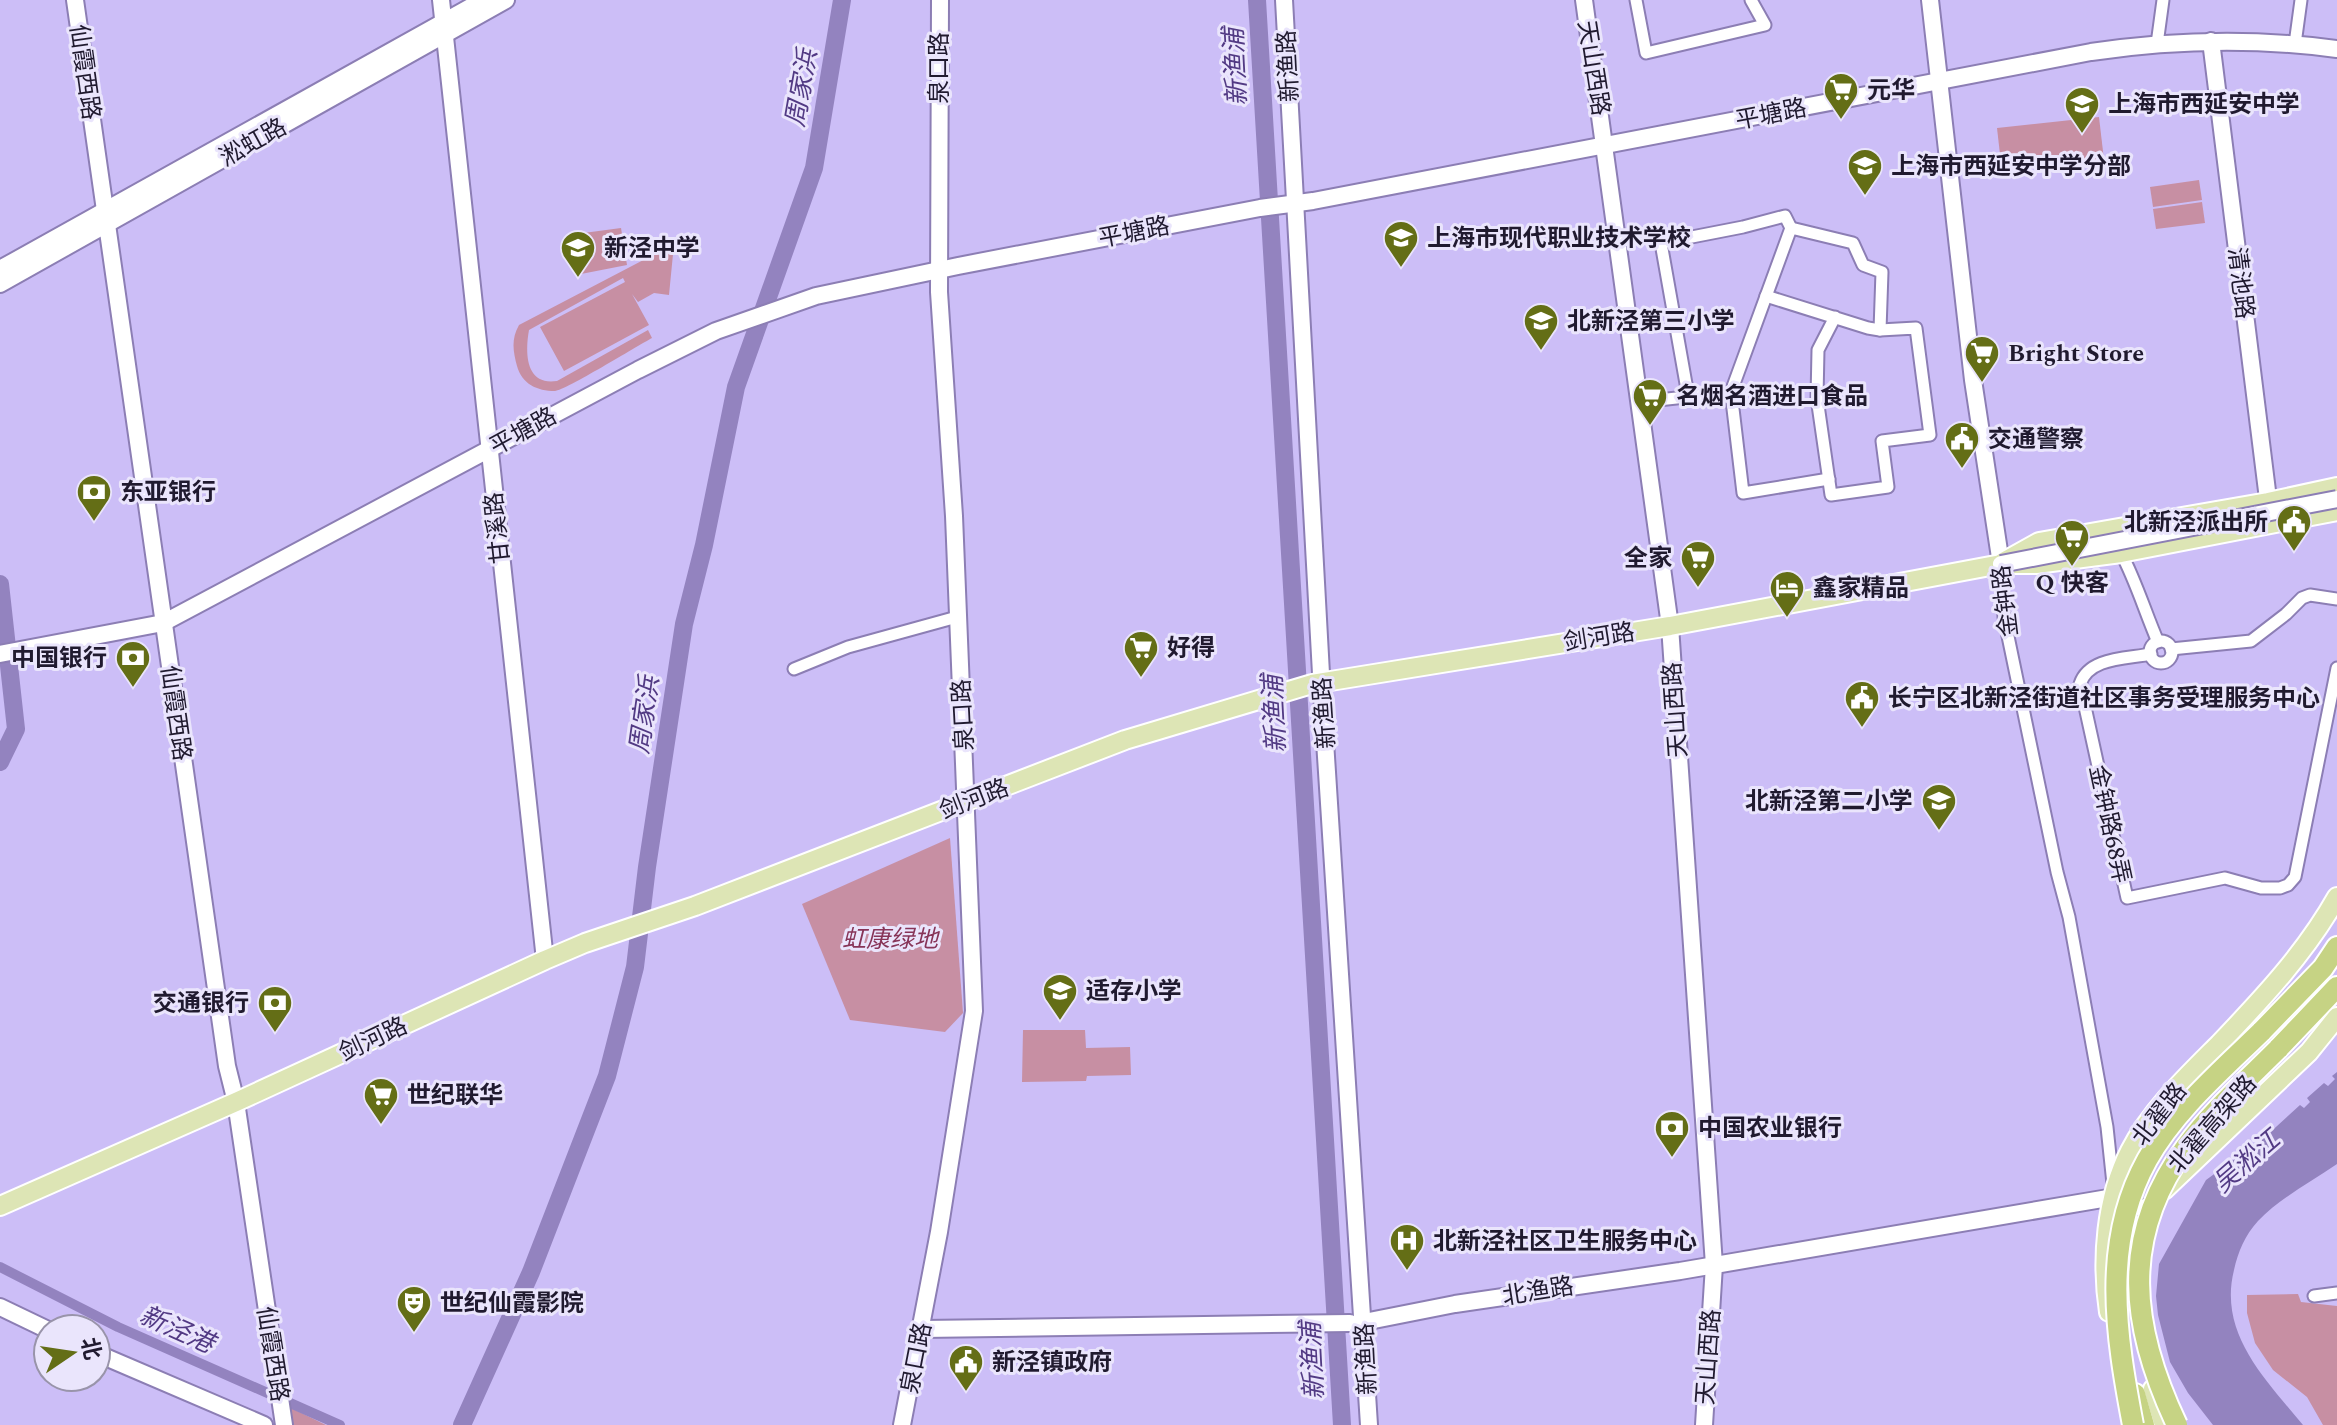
<svg xmlns="http://www.w3.org/2000/svg" width="2337" height="1425" viewBox="0 0 2337 1425" font-family="Spectral,'Noto Sans SC',serif">
  <rect width="100%" height="100%" fill="#ccbef7"/>
  <g fill="#c78fa3">
    <path d="M2099 117 2104 160 2002 172 1997 128Z"/>
    <path d="M2199 180 2202 200 2153 207 2150 187Z"/>
    <path d="M2202 202 2205 223 2156 229 2153 209Z"/>
    <path d="M621 228 627 265 581 274 576 234Z"/>
    <path d="M674 244 669 295 654 293 638 302 632 294 649 325 564 371 540 327 625 282 623 278 529 330C525 352 525 386 557 381L648 330 652 338C637 346 566 390 555 391 537 391 522 384 517 366 513 351 511 339 519 325Z"/>
    <path d="M950 838 963 1013 945 1032 850 1020 802 904Z"/>
    <path d="M1023 1030H1085L1086 1048 1130 1047 1131 1075 1087 1076 1086 1081 1022 1082Z"/>
    <path d="M2298 1294 2301 1302 2337 1306V1425H2323L2307 1397 2273 1370 2255 1343 2247 1313V1295Z"/>
    <path d="M289 1407 326 1425H292Z"/>
  </g>
  <path fill="#9383bf" d="M2337 1072V1164C2311 1182 2280 1198 2258 1221 2245 1235 2238 1252 2234 1270 2218 1334 2266 1380 2303 1425H2213L2188 1393 2170 1362 2158 1315 2156 1296 2159 1264 2206 1180 2265 1137 2300 1105 2304 1108 2310 1102 2307 1098 2324 1083 2328 1086 2335 1079 2332 1076Z"/>
  <g fill="none" stroke-linecap="round" stroke-linejoin="round">
    <path stroke="#9383bf" stroke-width="10" d="M0 1267 118 1327 340 1425"/>
    <g stroke="#9383bf" stroke-width="18">
      <path d="M1257 0 1342 1425"/>
      <path d="M0 584 16 729 0 762"/>
      <path d="M462 1425 531 1272 607 1076 635 967 647 867 684 624 704 545 736 387 814 168 842 0"/>
    </g>
    <defs>
      <g id="street">
        <path d="M1636 0 1646 53 1765 25 1751 0"/>
        <path d="M2157 44 2163 0"/>
        <path d="M2295 44 2301 0"/>
        <path d="M1791 228 1853 243 1863 265 1882 272 1880 330"/>
        <path d="M1766 296 1868 328 1880 330 1916 328 1930 435 1882 441 1888 487 1831 495 1817 398 1818 350 1835 317"/>
        <path d="M1688 395 1661 243 1743 227 1785 216 1791 228 1731 392 1743 493 1829 479"/>
        <path d="M1640 402 1731 392"/>
        <path d="M2121 553C2136 581 2145 612 2158 642"/>
        <path d="M2001 564 2004 617 2057 872 2069 917 2107 1127 2113 1184"/>
        <circle cx="2161" cy="652" r="11"/>
        <path d="M2171 649 2251 641 2286 614 2302 598 2310 595 2337 599"/>
        <path d="M2151 654C2126 659 2089 657 2080 684L2127 898 2225 878 2261 888H2280L2288 885 2295 877 2337 668"/>
        <path d="M794 669 848 647 957 617"/>
        <path d="M2314 1296 2337 1293"/>
      </g>
      <g id="secondary">
        <path d="M75 0 227 1066 236 1102 284 1425"/>
        <path d="M441 0 545 960"/>
        <path d="M1284 0 1323 710 1369 1425"/>
        <path d="M1584 0 1670 626 1714 1265 1704 1425"/>
        <path d="M1930 0 1973 380 2001 564"/>
        <path d="M2211 41 2270 515"/>
        <path d="M0 269 483 0"/>
        <path d="M0 284 506 0"/>
        <path d="M0 654 163 623 638 370 716 331 816 296 958 266 1260 208 1313 201 2091 52C2172 40 2255 38 2337 49"/>
        <path d="M0 1307 48 1330"/>
        <path d="M1364 1322 1455 1304 1680 1271 2114 1197 2147 1210"/>
        <path d="M922 1329 1350 1323"/>
        <path d="M96 1353 264 1425"/>
        <path d="M902 1425 939 1232 974 1011 954 516 939 292 940 0"/>
      </g>
      <g id="primary">
        <path d="M2003 562 2039 542 2268 502 2337 487"/>
        <path d="M2164 1190 2309 1052 2337 1017"/>
        <path d="M0 1206 236 1102 545 960 585 943 695 906 1125 740 1312 684 1670 626 2001 564H2036L2121 553 2337 511"/>
        <path d="M2109 1312C2101 1260 2106 1198 2130 1151 2151 1110 2187 1076 2219 1044 2263 998 2306 952 2337 897"/>
        <path d="M2153 1389 2164 1425"/>
      </g>
      <g id="highway">
        <path d="M2261 1032 2323 968 2337 947"/>
        <path d="M2278 1049 2337 987"/>
        <path d="M2135 1394 2144 1425"/>
      </g>
    </defs>
    <use href="#street" stroke="#8c7eb4" stroke-width="15"/>
    <use href="#secondary" stroke="#8c7eb4" stroke-width="20"/>
    <use href="#primary" stroke="#fff" stroke-width="22"/>
    <use href="#highway" stroke="#fff" stroke-width="24"/>
    <use href="#street" stroke="#fff" stroke-width="11"/>
    <use href="#secondary" stroke="#fff" stroke-width="16"/>
    <use href="#primary" stroke="#dde5b5" stroke-width="18"/>
    <use href="#highway" stroke="#c6d384" stroke-width="20"/>
    <defs>
      <path id="secondary-bridge" d="M2001 564 2337 499"/>
      <g id="highway-bridge">
        <path d="M2133 1425C2116 1336 2101 1243 2147 1160 2174 1111 2221 1071 2261 1032"/>
        <path d="M2177 1425C2131 1328 2119 1238 2186 1147 2212 1111 2247 1080 2278 1049"/>
      </g>
    </defs>
    <use href="#secondary-bridge" stroke="#8c7eb4" stroke-width="20" stroke-linecap="butt"/>
    <use href="#highway-bridge" stroke="#fff" stroke-width="24" stroke-linecap="butt"/>
    <use href="#secondary-bridge" stroke="#fff" stroke-width="16"/>
    <use href="#highway-bridge" stroke="#c6d384" stroke-width="20"/>
  </g>
  <defs>
    <symbol id="supermarket-pin" viewBox="-11 -11 22 30"><path d="M0 17L-7.5 6A9.5 9.5 0 1 1 7.5 6Z" fill="#646e16" stroke="#eae5fc"/><path d="M-6-5.5h2.5l.6 2H6L4.5 2H-2.5L-4.4-4H-6ZM-1.5 3.2a1.3 1.3 0 1 0 .1 0ZM3 3.2a1.3 1.3 0 1 0 .1 0Z" fill="#fff"/></symbol>
    <symbol id="school-pin" viewBox="-11 -11 22 30"><path d="M0 17L-7.5 6A9.5 9.5 0 1 1 7.5 6Z" fill="#646e16" stroke="#eae5fc"/><path d="M0-5L7-2L0 1L-7-2ZM-4 1L0 2.5L4 1V4Q0 6-4 4Z" fill="#fff"/></symbol>
    <symbol id="civic-pin" viewBox="-11 -11 22 30"><path d="M0 17L-7.5 6A9.5 9.5 0 1 1 7.5 6Z" fill="#646e16" stroke="#eae5fc"/><path d="M-.6-6.5H3V-4.5H.6V-3L4-1V1h2V6H-6V1h2V-1L-.6-3ZM-1.2 2.5V6h2.4V2.5Z" fill="#fff"/></symbol>
    <symbol id="bank-pin" viewBox="-11 -11 22 30"><path d="M0 17L-7.5 6A9.5 9.5 0 1 1 7.5 6Z" fill="#646e16" stroke="#eae5fc"/><path d="M-6-4H6V4H-6ZM0-2.3a2.3 2.3 0 1 0 0 4.6a2.3 2.3 0 1 0 0-4.6Z" fill="#fff"/></symbol>
    <symbol id="hotel-pin" viewBox="-11 -11 22 30"><path d="M0 17L-7.5 6A9.5 9.5 0 1 1 7.5 6Z" fill="#646e16" stroke="#eae5fc"/><path d="M-6-4.5h1.5V1H6V5H4.5V3h-9V5H-6ZM-4 0a1.8 1.8 0 1 1 3.6 0ZM.5 0V-2.5h3Q6-2.5 6 0Z" fill="#fff"/></symbol>
    <symbol id="hospital-pin" viewBox="-11 -11 22 30"><path d="M0 17L-7.5 6A9.5 9.5 0 1 1 7.5 6Z" fill="#646e16" stroke="#eae5fc"/><path d="M-5-5h3v3.5h4V-5h3V5h-3V1.5h-4V5h-3Z" fill="#fff"/></symbol>
    <symbol id="theatre-pin" viewBox="-11 -11 22 30"><path d="M0 17L-7.5 6A9.5 9.5 0 1 1 7.5 6Z" fill="#646e16" stroke="#eae5fc"/><path d="M-5-5.5Q0-4 5-5.5V0Q5 5 0 6Q-5 5-5 0ZM-3.3-2.5H-1v1.5H-3.3ZM1-2.5H3.3v1.5H1ZM-2.8 1Q0 5.5 2.8 1Z" fill="#fff"/></symbol>
  </defs>
  <g fill-rule="evenodd">
    <use href="#supermarket-pin" x="1821" y="70" width="40" height="54"/>
    <use href="#school-pin" x="2062" y="84" width="40" height="54"/>
    <use href="#school-pin" x="1845" y="146" width="40" height="54"/>
    <use href="#school-pin" x="1381" y="218" width="40" height="54"/>
    <use href="#school-pin" x="558" y="228" width="40" height="54"/>
    <use href="#school-pin" x="1521" y="301" width="40" height="54"/>
    <use href="#supermarket-pin" x="1962" y="333" width="40" height="54"/>
    <use href="#supermarket-pin" x="1630" y="376" width="40" height="54"/>
    <use href="#civic-pin" x="1942" y="419" width="40" height="54"/>
    <use href="#bank-pin" x="74" y="472" width="40" height="54"/>
    <use href="#civic-pin" x="2274" y="502" width="40" height="54"/>
    <use href="#supermarket-pin" x="2052" y="517" width="40" height="54"/>
    <use href="#supermarket-pin" x="1678" y="538" width="40" height="54"/>
    <use href="#hotel-pin" x="1767" y="568" width="40" height="54"/>
    <use href="#supermarket-pin" x="1121" y="628" width="40" height="54"/>
    <use href="#bank-pin" x="113" y="638" width="40" height="54"/>
    <use href="#civic-pin" x="1842" y="678" width="40" height="54"/>
    <use href="#school-pin" x="1919" y="781" width="40" height="54"/>
    <use href="#school-pin" x="1040" y="971" width="40" height="54"/>
    <use href="#bank-pin" x="255" y="983" width="40" height="54"/>
    <use href="#supermarket-pin" x="361" y="1075" width="40" height="54"/>
    <use href="#bank-pin" x="1652" y="1108" width="40" height="54"/>
    <use href="#hospital-pin" x="1387" y="1221" width="40" height="54"/>
    <use href="#theatre-pin" x="394" y="1283" width="40" height="54"/>
    <use href="#civic-pin" x="946" y="1342" width="40" height="54"/>
  </g>
  <g text-anchor="middle" stroke-width="6" stroke-linejoin="round" paint-order="stroke">
    <g font-size="24" fill="#201a2f" stroke="#eae5fc">
      <text transform="translate(1288 66) rotate(-93)" y="8">新渔路</text>
      <text transform="translate(939 68) rotate(-90)" y="8">泉口路</text>
      <text transform="translate(1594 68) rotate(81)" y="8">天山西路</text>
      <text transform="translate(85 72) rotate(82)" y="8">仙霞西路</text>
      <text transform="translate(1771 114) rotate(-11)" y="8">平塘路</text>
      <text transform="translate(253 142) rotate(-29)" y="8">淞虹路</text>
      <text transform="translate(1134 232) rotate(-11)" y="8">平塘路</text>
      <text transform="translate(2241 283) rotate(83)" y="8">清池路</text>
      <text transform="translate(523 431) rotate(-29)" y="8">平塘路</text>
      <text transform="translate(497 528) rotate(-96)" y="8">甘溪路</text>
      <text transform="translate(2005 601) rotate(-97)" y="8">金钟路</text>
      <text transform="translate(1599 637) rotate(-9)" y="8">剑河路</text>
      <text transform="translate(1675 710) rotate(-94)" y="8">天山西路</text>
      <text transform="translate(176 713) rotate(82)" y="8">仙霞西路</text>
      <text transform="translate(1324 713) rotate(-94)" y="8">新渔路</text>
      <text transform="translate(963 715) rotate(-93)" y="8">泉口路</text>
      <text transform="translate(974 799) rotate(-21)" y="8">剑河路</text>
      <text transform="translate(2110 824) rotate(78)" y="8">金钟路68弄</text>
      <text transform="translate(373 1039) rotate(-25)" y="8">剑河路</text>
      <text transform="translate(2159 1114) rotate(-52)" y="8">北翟路</text>
      <text transform="translate(2212 1124) rotate(-49)" y="8">北翟高架路</text>
      <text transform="translate(1538 1291) rotate(-9)" y="8">北渔路</text>
      <text transform="translate(273 1354) rotate(81)" y="8">仙霞西路</text>
      <text transform="translate(1708 1357) rotate(-86)" y="8">天山西路</text>
      <text transform="translate(916 1358) rotate(-79)" y="8">泉口路</text>
      <text transform="translate(1366 1359) rotate(-93)" y="8">新渔路</text>
    </g>
    <g font-size="24" font-weight="bold" fill="#201a2f" stroke="#eae5fc" text-anchor="start">
      <text x="1867" y="98">元华</text>
      <text x="2108" y="112">上海市西延安中学</text>
      <text x="1891" y="174">上海市西延安中学分部</text>
      <text x="1427" y="246">上海市现代职业技术学校</text>
      <text x="604" y="256">新泾中学</text>
      <text x="1567" y="329">北新泾第三小学</text>
      <text x="2008" y="361">Bright Store</text>
      <text x="1676" y="404">名烟名酒进口食品</text>
      <text x="1988" y="447">交通警察</text>
      <text x="120" y="500">东亚银行</text>
      <text x="2268" y="530" text-anchor="end">北新泾派出所</text>
      <text x="1672" y="566" text-anchor="end">全家</text>
      <text x="2072" y="591" text-anchor="middle">Q 快客</text>
      <text x="1813" y="596">鑫家精品</text>
      <text x="1167" y="656">好得</text>
      <text x="107" y="666" text-anchor="end">中国银行</text>
      <text x="1888" y="706">长宁区北新泾街道社区事务受理服务中心</text>
      <text x="1913" y="809" text-anchor="end">北新泾第二小学</text>
      <text x="1086" y="999">适存小学</text>
      <text x="249" y="1011" text-anchor="end">交通银行</text>
      <text x="407" y="1103">世纪联华</text>
      <text x="1698" y="1136">中国农业银行</text>
      <text x="1433" y="1249">北新泾社区卫生服务中心</text>
      <text x="440" y="1311">世纪仙霞影院</text>
      <text x="992" y="1370">新泾镇政府</text>
    </g>
    <g font-size="24" font-style="italic" fill="#873458" stroke="#eae5fc">
      <text x="890" y="947">虹康绿地</text>
    </g>
    <g font-size="26" font-style="italic" fill="#523a84" stroke="#eae5fc">
      <text transform="translate(1235 67) rotate(-93)" y="9">新渔浦</text>
      <text transform="translate(801 88) rotate(-80)" y="9">周家浜</text>
      <text transform="translate(1274 714) rotate(-93)" y="9">新渔浦</text>
      <text transform="translate(644 715) rotate(-82)" y="9">周家浜</text>
      <text transform="translate(2246 1161) rotate(-41)" y="9">吴淞江</text>
      <text transform="translate(177 1329) rotate(24)" y="9">新泾港</text>
      <text transform="translate(1312 1361) rotate(-93)" y="9">新渔浦</text>
    </g>
  </g>
  <g transform="translate(72 1353) rotate(77)"><circle r="38" fill="#eae5fc" stroke="#9994aa" stroke-width="2"/>
  <path d="M0-6L14 30L0 20L-14 30Z" fill="#646e16"/>
  <text y="-12" font-size="22" font-weight="bold" text-anchor="middle" fill="#201a2f">北</text>
  </g>
</svg>
